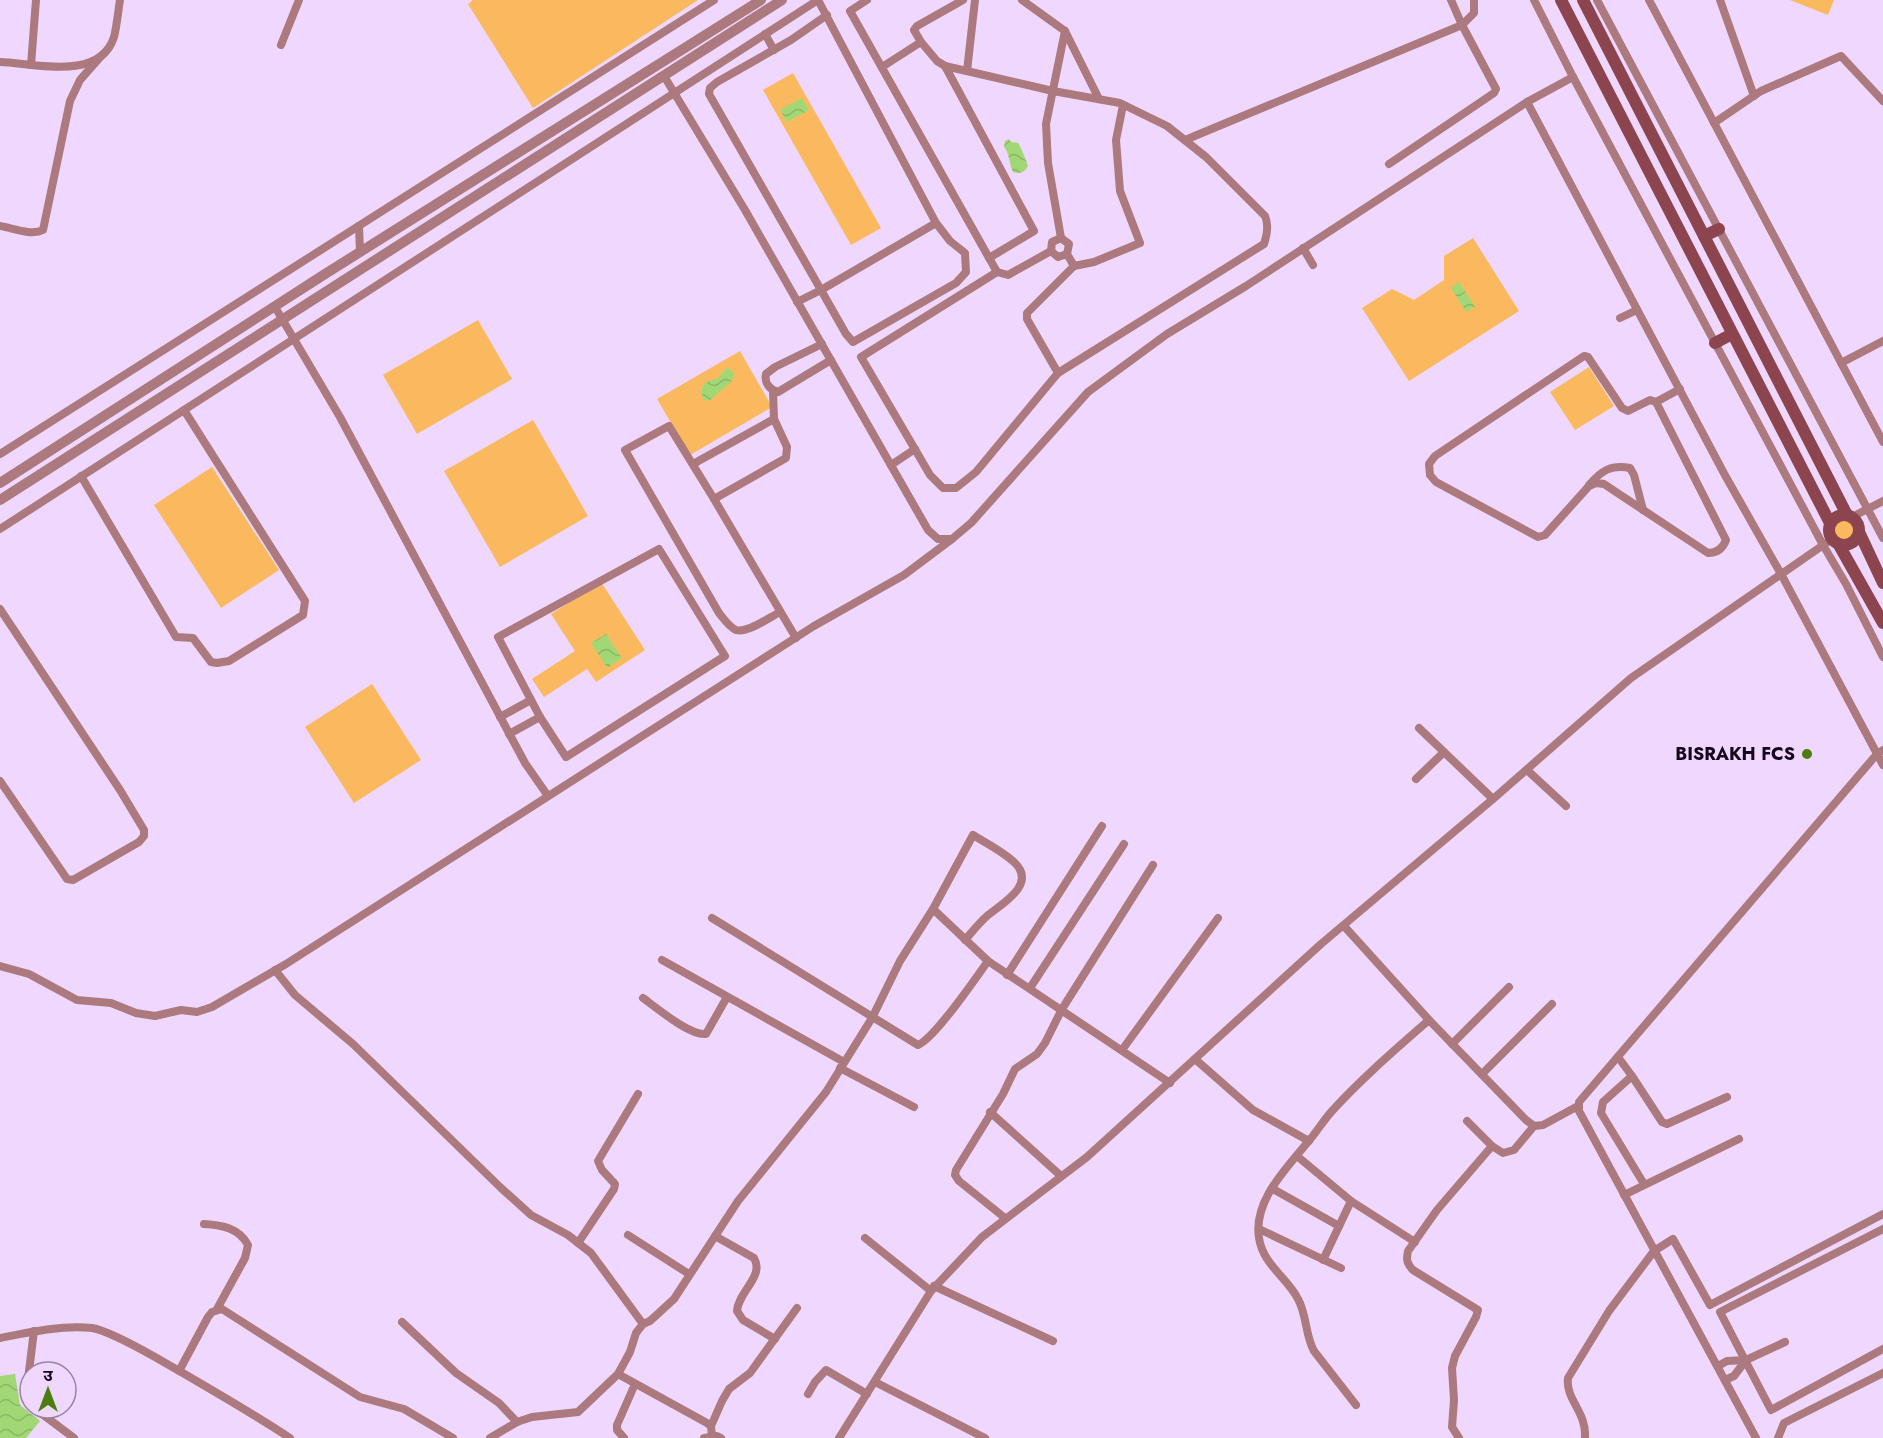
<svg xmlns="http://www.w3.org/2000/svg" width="1883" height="1438" viewBox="0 0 1883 1438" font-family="Jost,'Noto Sans Devanagari',sans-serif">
  <defs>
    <pattern id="water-waves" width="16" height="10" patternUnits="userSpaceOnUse" patternTransform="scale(1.5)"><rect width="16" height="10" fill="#a1d875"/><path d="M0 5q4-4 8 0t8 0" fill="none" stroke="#8ab865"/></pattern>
  </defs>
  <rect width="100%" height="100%" fill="#efd7fd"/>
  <g fill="#fbb95f">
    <path d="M473 0H698L533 108 468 4Z"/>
    <path d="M1790 0H1834L1828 15Z"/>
    <path d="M793 73 881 228 851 245 763 90Z"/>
    <path d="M1473 238 1519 311 1409 381 1362 308 1392 289 1414 300 1444 280V256Z"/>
    <path d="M478 320 512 379 417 434 383 375Z"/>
    <path d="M740 351 772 407 690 455 657 399Z"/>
    <path d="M1589 367 1614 406 1575 430 1550 392Z"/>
    <path d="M533 420 588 516 500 567 444 471Z"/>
    <path d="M212 467 279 570 221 608 154 505Z"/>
    <circle cx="1844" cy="530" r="13"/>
    <path d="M601 582 645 650 596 682 587 669 544 697 532 679 575 651 551 614Z"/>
    <path d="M372 684 421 760 354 803 305 727Z"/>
  </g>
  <g fill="url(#water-waves)">
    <path d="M802 98 809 110 787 122 780 110Z"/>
    <path d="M1009 139 1011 142 1018 143C1020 145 1027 162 1028 166 1024 173 1020 174 1013 172 1009 164 1010 154 1004 147L1005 141Z"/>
    <path d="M1459 282 1475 307 1466 312 1451 288Z"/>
    <path d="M727 368 734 372 732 381 709 401 703 399C698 377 712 384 720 376 722 374 724 370 727 368Z"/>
    <path d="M606 634 622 658 607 668 591 643Z"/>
    <path d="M15 1374 20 1405 40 1421 26 1438H0V1376Z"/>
  </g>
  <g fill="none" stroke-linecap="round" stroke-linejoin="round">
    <g stroke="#ab797e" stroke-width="8">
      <path d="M867 0 850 11 997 272 1008 275 1051 251"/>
      <path d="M1022 0 1065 31 1046 124 1048 163 1061 238 1069 244 1067 254 1058 257 1051 251"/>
      <path d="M1597 0 1883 538"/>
      <path d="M1649 0 1883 442"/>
      <path d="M1720 0 1754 96"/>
      <path d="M827 15 791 40 717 82 710 88 709 94 821 290 936 223"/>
      <path d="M1065 31 1099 99"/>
      <path d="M765 34 774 50"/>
      <path d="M921 42 937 61 945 66 1053 91 1120 103 1167 126 1206 157 1265 216C1269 225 1267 235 1264 244L1058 373 1027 319V313L1074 266"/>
      <path d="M281 45 299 0"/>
      <path d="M0 62C33 63 100 82 114 37 117 25 118 12 120 0"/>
      <path d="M31 65 36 0"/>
      <path d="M945 66 1034 231 989 258"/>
      <path d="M882 67 921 42 914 30 917 26 963 0"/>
      <path d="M967 71 975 0"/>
      <path d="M664 76 745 210 928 530 938 539H952L971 523 1088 392 1167 334 1246 286 1527 102 1573 77 1534 0"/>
      <path d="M1573 77 1823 545 1846 584 1883 657"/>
      <path d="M1527 102 1726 477 1781 574 1883 765"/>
      <path d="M1714 123 1761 91 1841 56 1883 101"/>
      <path d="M1185 140 1462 25 1474 13V0"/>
      <path d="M1389 164 1494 93 1496 89 1462 25 1451 0"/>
      <path d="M0 226C13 228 31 236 43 230L70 101 80 80 102 55"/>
      <path d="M359 226 360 252"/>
      <path d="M1303 248 1313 265"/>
      <path d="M1051 251 1052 242 1061 238"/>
      <path d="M1067 254 1074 266 1094 262 1140 243 1120 191 1116 140 1123 105"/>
      <path d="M997 272 861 357 930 475 943 488H956L976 472 1058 373"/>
      <path d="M797 302 821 290 846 334 853 342 956 283 966 272 965 253 950 241 936 223 818 0"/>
      <path d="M275 307 340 417 525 763 548 796"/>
      <path d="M1620 318 1637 310"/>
      <path d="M822 344 775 367 766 374C764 383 770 390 778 392L831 360"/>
      <path d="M1841 363 1883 341"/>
      <path d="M773 391 774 419 787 447 786 458 714 499 796 638"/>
      <path d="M1656 402 1726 540C1723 548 1717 553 1708 553L1604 484 1596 483 1589 486 1545 535 1538 537 1436 482 1430 475 1429 464 1435 456 1584 356 1588 357 1622 408 1628 411 1650 400 1656 402 1680 389"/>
      <path d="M0 454 714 0"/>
      <path d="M693 464 774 419"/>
      <path d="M891 465 915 449"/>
      <path d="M81 476 176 637 193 638 211 662 217 663 229 661 303 615 305 601 184 410"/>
      <path d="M1589 485C1601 471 1611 464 1630 468L1634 475 1643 510"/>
      <path d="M714 499 669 426 625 450 719 613C723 618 729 627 736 630 747 634 770 617 780 612"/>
      <path d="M1852 517 1883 501"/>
      <path d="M0 529 818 0"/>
      <path d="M659 549 725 656 566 757 540 717 498 637Z"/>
      <path d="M0 609 120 790 144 830V836L139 842 73 880 67 879 0 781"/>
      <path d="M500 717 531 700"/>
      <path d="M1419 728 1493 799"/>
      <path d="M509 734 540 717"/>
      <path d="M1527 770 1566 806"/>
      <path d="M1416 779 1444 752"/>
      <path d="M933 909 988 961 1170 1083"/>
      <path d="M712 918 918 1045C935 1038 975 979 988 961"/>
      <path d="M1344 926 1429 1020 1526 1120 1534 1126 1543 1125 1578 1106"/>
      <path d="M662 960 844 1062"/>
      <path d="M0 966 29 974 77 1000 111 1003 136 1013 155 1016 181 1010 197 1012 212 1007 286 964 814 626 904 575 952 539"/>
      <path d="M275 970 295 995 353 1044 500 1187 531 1215 568 1235 591 1253 643 1324"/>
      <path d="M1007 975 1102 826"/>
      <path d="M1030 988 1124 844"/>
      <path d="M643 998C657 1008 690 1036 706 1034L727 997"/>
      <path d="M1452 1044 1509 987"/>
      <path d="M1122 1050 1218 918"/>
      <path d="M1618 1057 1632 1076 1603 1102 1601 1113 1644 1184"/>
      <path d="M1195 1059 1253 1110 1309 1141"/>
      <path d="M840 1068 914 1107"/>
      <path d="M1482 1074 1552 1004"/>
      <path d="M1632 1076 1662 1122 1667 1124 1727 1097"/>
      <path d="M990 1112 1061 1176"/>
      <path d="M1467 1121 1492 1146 1503 1153 1514 1150 1534 1126"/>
      <path d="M1297 1156 1351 1201 1415 1242"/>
      <path d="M1273 1189 1339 1226"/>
      <path d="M1624 1195 1739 1139"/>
      <path d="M1005 1218 959 1181 955 1175 956 1170 1003 1094 1015 1069 1037 1054 1045 1043 1062 1009 1153 865"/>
      <path d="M204 1224C222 1225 239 1228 248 1245L245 1258 217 1309"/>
      <path d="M1259 1229 1341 1268"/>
      <path d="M1883 1229 1720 1312 1771 1410 1883 1349"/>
      <path d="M628 1235 689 1274"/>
      <path d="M715 1236 754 1258C765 1276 738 1292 737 1311L743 1320 775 1339"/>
      <path d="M865 1238 931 1291"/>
      <path d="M578 1243 614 1189 615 1184 602 1170 598 1161 638 1094"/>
      <path d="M1323 1260 1351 1201"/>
      <path d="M934 1286 1053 1341"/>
      <path d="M402 1322 456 1373 499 1403 517 1422"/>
      <path d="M0 1338C30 1332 61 1325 92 1328 109 1331 139 1348 155 1357 200 1383 246 1409 290 1438"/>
      <path d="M1718 1366 1727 1361 1746 1360 1785 1342"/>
      <path d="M179 1371 208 1317 212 1312 222 1309 360 1397 404 1409 453 1438"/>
      <path d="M618 1374 707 1423 711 1426 712 1436"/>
      <path d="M1725 1380 1734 1376 1746 1360"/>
      <path d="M875 1382 985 1438"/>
      <path d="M808 1394 815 1382 826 1370 867 1394"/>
      <path d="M30 1403 27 1396V1387L34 1331"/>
      <path d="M1356 1405 1314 1351C1305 1335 1307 1315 1298 1299 1287 1277 1263 1265 1259 1238 1253 1201 1286 1169 1307 1143 1316 1133 1323 1121 1332 1111 1362 1078 1396 1049 1429 1020"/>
      <path d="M34 1408 74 1438"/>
      <path d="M711 1426 722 1401 729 1389 750 1373 797 1308"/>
      <path d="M490 1438 517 1422 532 1417 578 1412 618 1374 630 1352 636 1333 643 1324 650 1321 674 1299 738 1201 826 1092 872 1018 900 961 933 909 973 835C986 843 1004 852 1015 863 1037 885 1001 904 987 916 979 923 972 932 965 940"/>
      <path d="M624 1438 617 1430V1425L635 1384"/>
      <path d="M704 1438 717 1436 721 1438"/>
      <path d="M839 1438 931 1291 982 1237 1087 1157 1321 944 1493 799 1631 678 1832 539"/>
      <path d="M1459 1438 1452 1427 1454 1400 1452 1368 1455 1356 1476 1317 1478 1310 1413 1270C1407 1264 1406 1260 1408 1251L1437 1210 1492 1146"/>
      <path d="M1585 1438C1587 1412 1565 1399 1568 1378L1609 1311 1654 1251 1673 1239 1710 1305 1883 1214"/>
      <path d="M1756 1438 1579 1111V1102L1877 754 1883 750"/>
      <path d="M1778 1438 1784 1423 1883 1373"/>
    </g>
    <g stroke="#ab797e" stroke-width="10">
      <path d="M0 483 325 274 761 0"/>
      <path d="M0 500 782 0"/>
    </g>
    <g stroke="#8c454f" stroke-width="12">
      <path d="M1561 0 1830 523"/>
      <path d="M1583 0 1847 515"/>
      <path d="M1704 236 1719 229"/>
      <path d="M1715 343 1732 334"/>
      <circle cx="1844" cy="530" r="15"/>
      <path d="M1860 534 1883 583"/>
      <path d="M1839 545 1883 623"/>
    </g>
  </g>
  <circle fill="#4b7e0f" stroke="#efd7fd" stroke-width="2" cx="1807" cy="754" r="6"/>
  <g text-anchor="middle" stroke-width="5" stroke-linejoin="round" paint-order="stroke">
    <g font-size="18" font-weight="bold" fill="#15071c" stroke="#efd7fd" text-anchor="end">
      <text x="1795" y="760">BISRAKH FCS</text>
    </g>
  </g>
  <g transform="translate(48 1390)"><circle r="28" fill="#efd7fd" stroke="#9884a3" stroke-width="1.5"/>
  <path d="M0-4.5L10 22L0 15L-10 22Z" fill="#4b7e0f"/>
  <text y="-9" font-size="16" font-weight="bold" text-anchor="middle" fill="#15071c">उ</text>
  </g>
</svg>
